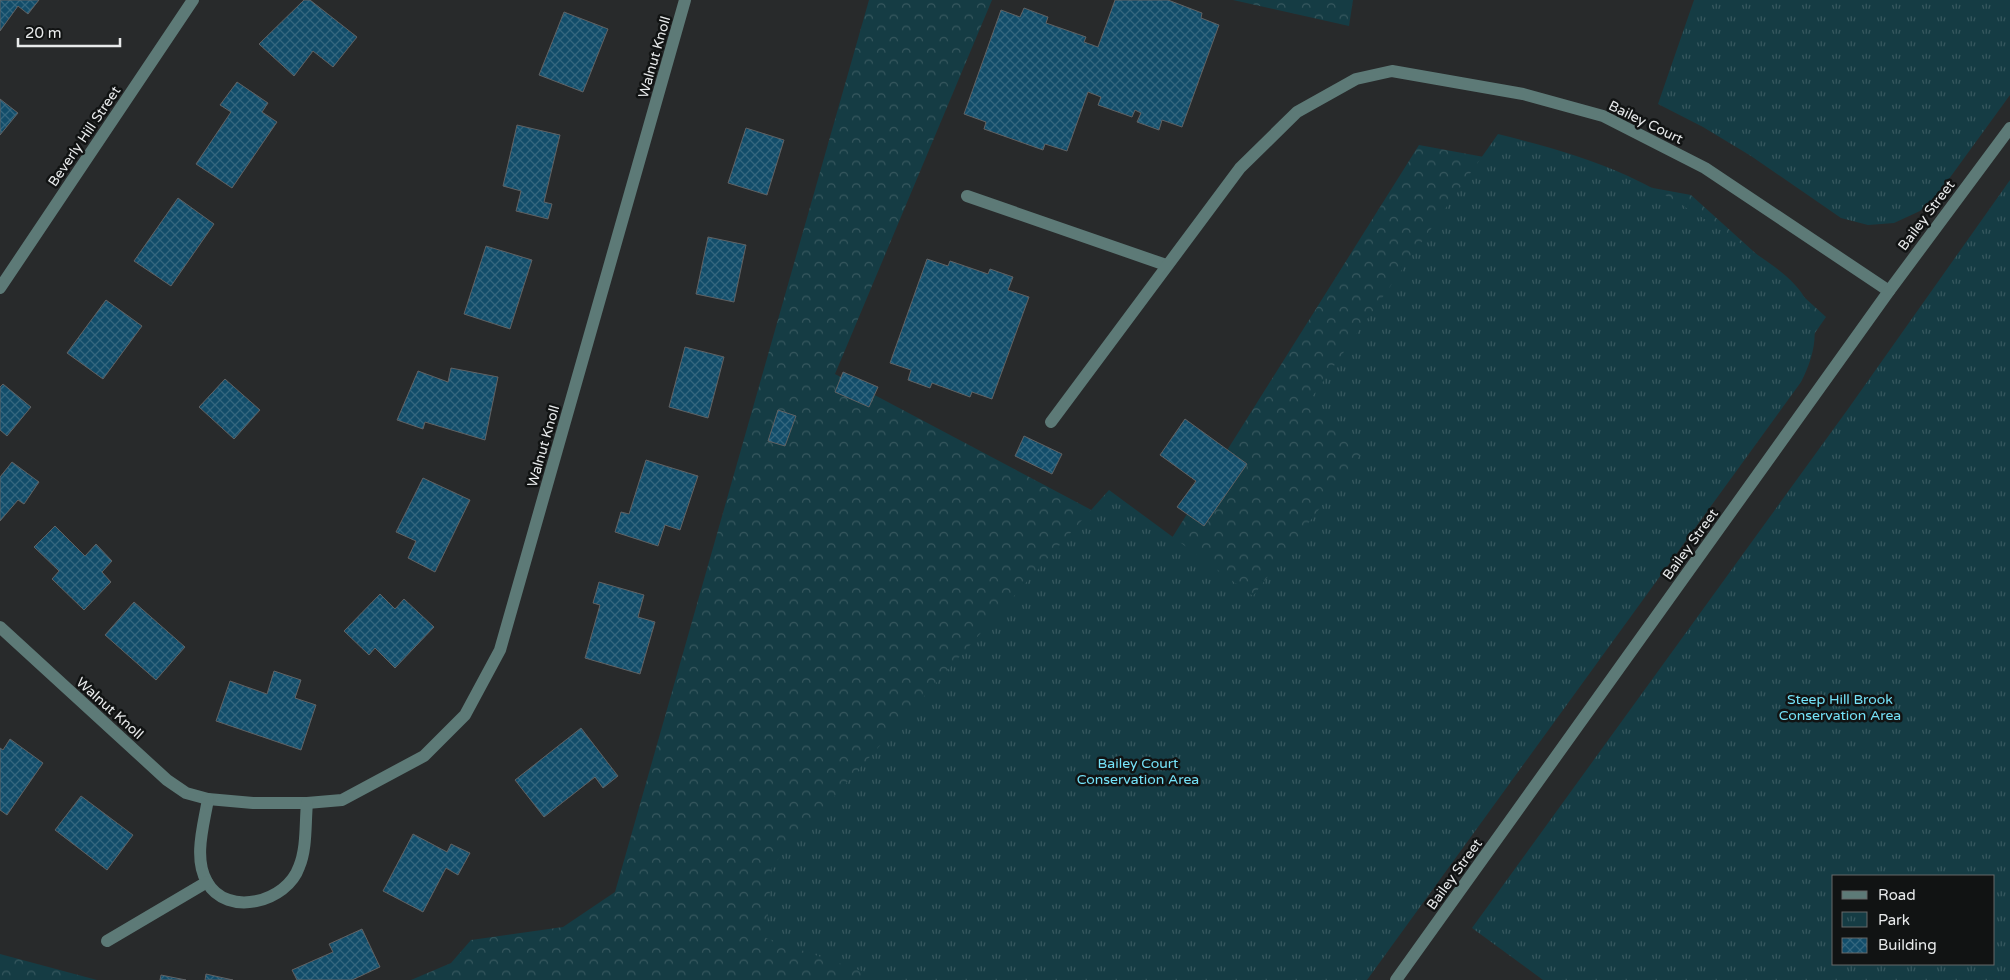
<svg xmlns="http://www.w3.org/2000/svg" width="2010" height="980" viewBox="0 0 2010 980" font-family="'Varela Round',sans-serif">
  <defs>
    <pattern id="forest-crowns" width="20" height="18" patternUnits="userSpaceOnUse" patternTransform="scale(1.25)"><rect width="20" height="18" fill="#153c44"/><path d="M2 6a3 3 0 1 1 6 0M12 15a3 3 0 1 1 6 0" fill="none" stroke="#37585f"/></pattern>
    <pattern id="park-tufts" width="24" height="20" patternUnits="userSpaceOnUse" patternTransform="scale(1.25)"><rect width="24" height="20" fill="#153c44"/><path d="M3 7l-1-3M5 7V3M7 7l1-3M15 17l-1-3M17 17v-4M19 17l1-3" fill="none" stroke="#37585f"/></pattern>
    <pattern id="building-cross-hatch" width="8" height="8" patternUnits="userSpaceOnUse" patternTransform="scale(1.25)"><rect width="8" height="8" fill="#124d6a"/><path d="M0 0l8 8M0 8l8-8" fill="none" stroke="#34677f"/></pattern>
  </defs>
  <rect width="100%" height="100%" fill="#282a2b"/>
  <g fill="url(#forest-crowns)">
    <path d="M869 0H992L835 374 1165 549 1419 145 1691 195 1826 317 1365 980H411L451 963 471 940 563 927 615 892Z"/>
    <path d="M1233 0H1353L1349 26Z"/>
    <path d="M0 954 97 980H0Z"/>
  </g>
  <g fill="url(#park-tufts)" fill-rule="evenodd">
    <path d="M1694 0H2010V95L1938 194 1920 211 1894 223 1868 225 1841 218 1751 156 1703 127 1658 104Z"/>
    <path d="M1498 134C1542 145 1587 157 1628 176 1671 196 1710 222 1749 249 1770 264 1795 278 1807 302 1821 329 1814 357 1801 382L1367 980H888L766 938 772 866 1109 490 1253 596 1364 450 1307 404Z"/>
    <path d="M2010 180V980H1543L1472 928 1848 409ZM1834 876H1994V964H1834Z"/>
  </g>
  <g fill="url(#building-cross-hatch)" stroke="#606264">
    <path d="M0 0H39L28 14 18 6 0 31Z"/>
    <path d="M304 0H310L357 37 333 67 313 51 294 76 259 44Z"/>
    <path d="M1115 0H1168L1202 13 1201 18 1219 25 1182 127 1162 120 1159 130 1137 122 1141 113 1135 110 1132 117 1098 105 1101 97 1088 92 1067 151 1045 144 1043 150 984 129 986 122 964 114 1001 10 1020 17 1024 8 1048 17 1046 23 1086 37 1084 42 1098 47Z"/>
    <path d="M564 12 608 29 583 92 539 75Z"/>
    <path d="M237 82 268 103 262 112 277 122 232 188 196 164 231 112 220 105Z"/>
    <path d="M0 99 18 113 0 135Z"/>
    <path d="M517 125 560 135 544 202 552 204 548 219 516 211 521 191 503 186Z"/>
    <path d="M746 128 784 140 767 195 728 183Z"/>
    <path d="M178 198 214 224 171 286 134 261Z"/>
    <path d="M708 237 746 245 734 302 696 294Z"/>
    <path d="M486 246 532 260 510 329 464 314Z"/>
    <path d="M927 259 948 266 950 261 988 274 990 269 1013 277 1008 290 1029 297 992 399 972 392 970 397 932 383 930 388 908 380 911 370 890 363Z"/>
    <path d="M106 300 142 326 103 379 67 353Z"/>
    <path d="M685 347 724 357 708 418 669 407Z"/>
    <path d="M451 368 498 377 485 440 425 422 423 429 397 420 418 371 448 382Z"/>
    <path d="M843 372 878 387 869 407 835 392Z"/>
    <path d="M225 379 260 410 234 439 199 407Z"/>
    <path d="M3 384 31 407 7 436 0 430V387Z"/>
    <path d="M778 410 796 416 785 446 768 441Z"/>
    <path d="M1185 419 1247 464 1204 526 1177 507 1196 481 1160 455Z"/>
    <path d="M1024 436 1062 454 1052 474 1015 456Z"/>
    <path d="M646 460 698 476 680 530 665 525 658 546 615 532 621 512 629 514Z"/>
    <path d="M12 462 39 482 24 504 18 500 0 521V477Z"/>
    <path d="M423 478 470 500 435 572 408 558 416 541 396 532Z"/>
    <path d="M55 526 85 556 96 544 112 561 102 572 111 582 84 610 52 579 59 571 34 547Z"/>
    <path d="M599 582 644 595 638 617 655 622 640 674 585 658 600 605 593 603Z"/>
    <path d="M380 594 395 609 404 599 434 627 395 668 375 648 369 655 344 631Z"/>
    <path d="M134 602 185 647 156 680 105 635Z"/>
    <path d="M274 671 301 680 295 698 316 705 301 750 216 721 230 681 267 694Z"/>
    <path d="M581 728 618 776 603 788 595 777 544 817 515 780Z"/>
    <path d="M10 739 43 763 7 815 0 810V748L3 750Z"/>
    <path d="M81 796 133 835 107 870 55 830Z"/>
    <path d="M413 834 447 852 451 844 470 853 458 875 446 868 423 912 383 891Z"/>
    <path d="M362 929 380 967 352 980H297L292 970 333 952 329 944Z"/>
    <path d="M206 974 233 980H205Z"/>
    <path d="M161 975 186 980H160Z"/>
  </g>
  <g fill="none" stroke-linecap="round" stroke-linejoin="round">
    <g stroke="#5d7a77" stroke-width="12">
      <path d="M967 196 1166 265"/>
      <path d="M0 288 193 0"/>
      <path d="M1051 422 1240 168 1297 112 1356 79 1392 71 1523 94 1603 116 1705 168 1889 291"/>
      <path d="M0 627 167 780 186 793 208 799 253 803H307L342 800 424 756 465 715 500 650 685 0"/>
      <path d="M208 799C204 824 193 858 207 882 227 918 287 902 299 867 307 848 305 824 307 803"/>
      <path d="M107 941 207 882"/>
      <path d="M1396 980 1889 291 2010 128"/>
    </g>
  </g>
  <g text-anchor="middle" stroke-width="5" stroke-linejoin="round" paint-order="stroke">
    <g font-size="14" fill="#e8eaeb" stroke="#111313">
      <text transform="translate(654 57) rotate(-74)" y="5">Walnut Knoll</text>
      <text transform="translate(1646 122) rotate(26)" y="5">Bailey Court</text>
      <text transform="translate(84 136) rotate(-56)" y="5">Beverly Hill Street</text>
      <text transform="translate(1926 215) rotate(-53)" y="5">Bailey Street</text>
      <text transform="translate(543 446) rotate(-74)" y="5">Walnut Knoll</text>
      <text transform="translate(1690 544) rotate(-54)" y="5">Bailey Street</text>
      <text transform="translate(110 708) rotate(42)" y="5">Walnut Knoll</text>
      <text transform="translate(1454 874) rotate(-54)" y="5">Bailey Street</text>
    </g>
    <g font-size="14" fill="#75e3f9" stroke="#111313">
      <text x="1840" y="704">Steep Hill Brook<tspan x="1840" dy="16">Conservation Area</tspan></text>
      <text x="1138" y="768">Bailey Court<tspan x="1138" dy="16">Conservation Area</tspan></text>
    </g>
  </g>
  <rect x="1832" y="875" width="162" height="90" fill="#111313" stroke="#676969"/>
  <rect x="1842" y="891" width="25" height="8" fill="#5d7a77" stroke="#676969"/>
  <text x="1878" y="900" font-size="15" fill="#e8eaeb">Road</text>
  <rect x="1842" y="912" width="25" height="15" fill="url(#park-tufts)" stroke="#676969"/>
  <text x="1878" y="925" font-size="15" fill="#e8eaeb">Park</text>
  <rect x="1842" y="938" width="25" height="15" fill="url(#building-cross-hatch)" stroke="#676969"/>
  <text x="1878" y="950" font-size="15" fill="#e8eaeb">Building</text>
  <path d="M18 38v8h102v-8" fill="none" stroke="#e8eaeb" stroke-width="2.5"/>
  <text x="25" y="38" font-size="15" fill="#e8eaeb" stroke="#111313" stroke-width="4" paint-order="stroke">20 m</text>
</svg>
